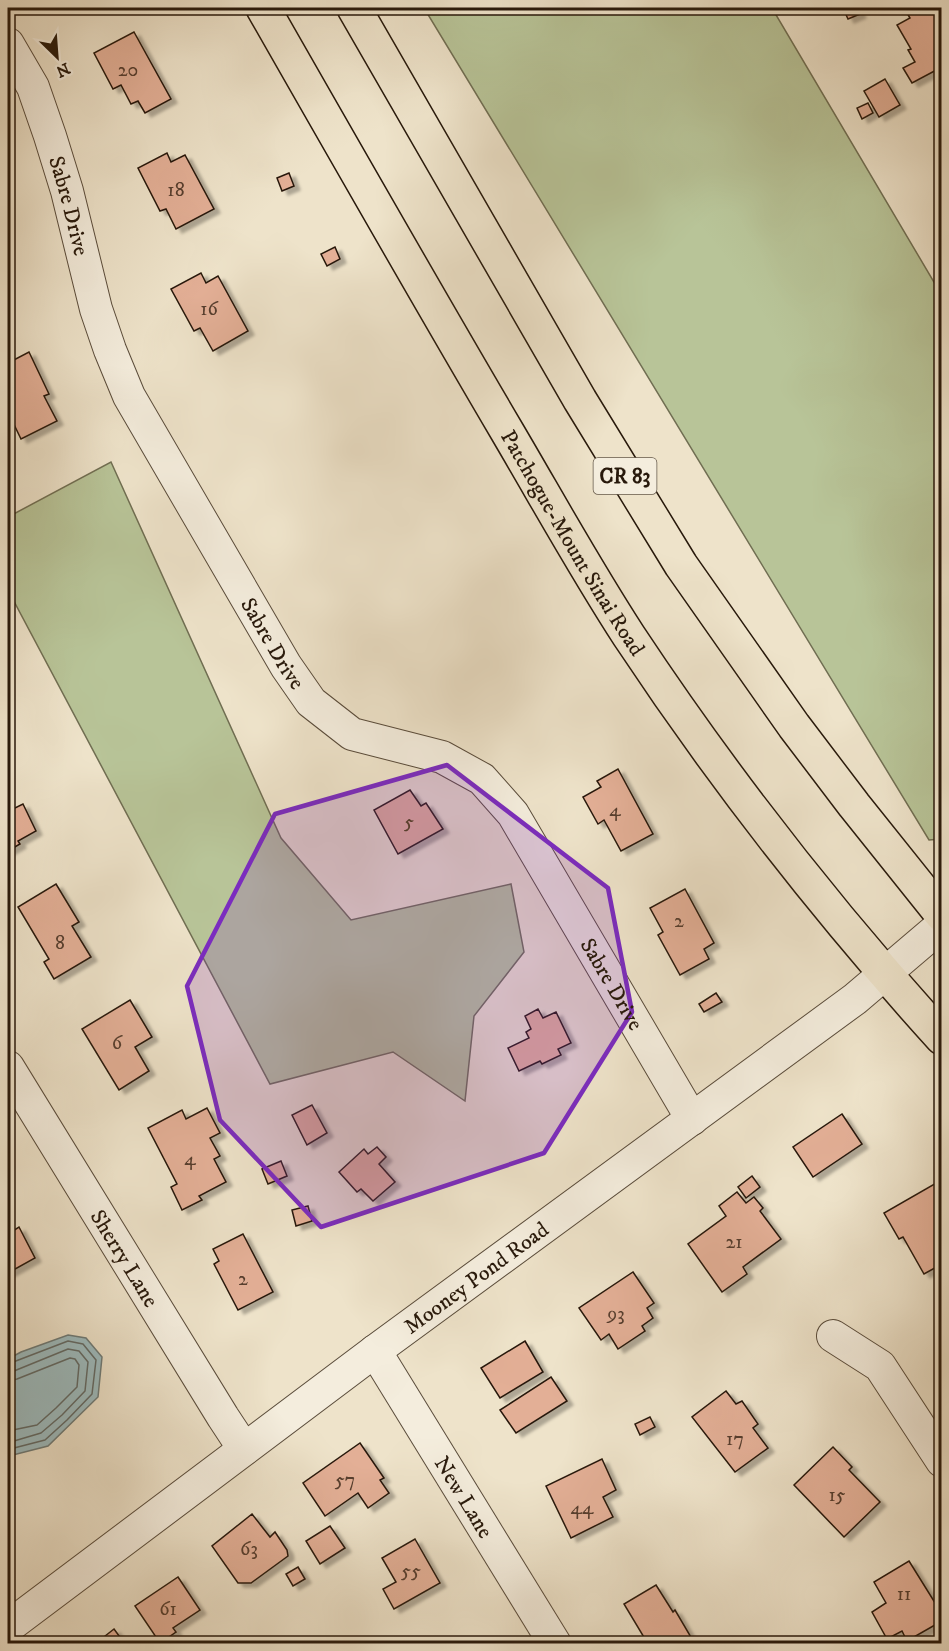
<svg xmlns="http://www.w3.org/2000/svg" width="949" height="1651" viewBox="0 0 949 1651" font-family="'IM FELL DW Pica',serif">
  <defs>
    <filter id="shadow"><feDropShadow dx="6" dy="4" stdDeviation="1.5" flood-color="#0004"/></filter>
  </defs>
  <rect width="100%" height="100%" fill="#eee3ca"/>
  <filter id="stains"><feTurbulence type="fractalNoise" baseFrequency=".00333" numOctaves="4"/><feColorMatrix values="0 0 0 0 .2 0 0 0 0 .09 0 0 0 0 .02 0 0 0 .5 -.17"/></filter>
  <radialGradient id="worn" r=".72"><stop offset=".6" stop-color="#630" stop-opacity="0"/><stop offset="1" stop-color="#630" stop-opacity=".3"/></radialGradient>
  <g fill="#b8c498" stroke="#706e52" stroke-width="1.5">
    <path d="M424 8H772L941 294V839L929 840Z"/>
    <path d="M111 462 281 838 351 920 511 884 524 952 474 1016 465 1101 393 1052 270 1084 8 590V517Z"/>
  </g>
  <path fill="#9dbcc0" stroke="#6e7b78" stroke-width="1.5" d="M68 1335 86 1338 102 1357 98 1397 48 1446 13 1455 8 1453V1359L21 1352Z"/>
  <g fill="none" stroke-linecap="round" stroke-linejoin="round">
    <g stroke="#626a66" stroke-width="1.5">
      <path d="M8 1364 68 1341 83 1344 96 1360 92 1394 67 1420 45 1440 14 1448H8"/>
      <path d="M8 1371H14L68 1349 79 1351 88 1362 85 1391 62 1415 41 1433 14 1441 8 1440"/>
      <path d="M8 1381 17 1379 70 1358 75 1359 79 1365 77 1387 56 1408 37 1425 8 1431"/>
    </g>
  </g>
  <g fill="#e3af96" stroke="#28190b" stroke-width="1.5" filter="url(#shadow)">
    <path d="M843 8H857L860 14 848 19Z"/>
    <path d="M904 8H940L942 9V67L912 83 903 68 915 62 908 50 911 49 897 25 910 18Z"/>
    <path d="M134 32 171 99 145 113 138 101 131 104 121 85 113 89 94 53Z"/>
    <path d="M885 79 900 105 879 117 864 91Z"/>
    <path d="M868 103 873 113 862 119 857 108Z"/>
    <path d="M167 153 171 162 185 155 214 209 176 229 166 209 160 211 138 168Z"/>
    <path d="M289 173 294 186 282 191 277 178Z"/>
    <path d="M335 247 340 259 327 266 321 254Z"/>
    <path d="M201 273 206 283 218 276 248 331 213 351 200 328 194 331 171 289Z"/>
    <path d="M29 352 49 394 44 396 57 421 21 439 8 412V363Z"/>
    <path d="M618 769 653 834 621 851 604 820 598 824 583 797 601 787 597 781Z"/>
    <path d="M410 790 421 806 426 803 443 829 398 854 374 810Z"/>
    <path d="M23 804 36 831 18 841 20 844 8 851V808L9 811Z"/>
    <path d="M56 884 79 922 72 926 91 957 54 979 44 962 49 959 18 907Z"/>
    <path d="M685 889 714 943 704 949 709 959 680 975 658 935 663 932 650 908Z"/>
    <path d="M716 993 722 1002 704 1012 699 1004Z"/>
    <path d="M130 1000 152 1037 135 1047 149 1071 119 1090 82 1029Z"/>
    <path d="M538 1009 543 1018 556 1012 571 1043 558 1049 561 1055 542 1064 540 1061 519 1071 508 1048 529 1038 526 1032 531 1029 525 1016Z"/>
    <path d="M312 1105 327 1133 307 1145 292 1115Z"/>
    <path d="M207 1108 220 1133 210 1138 220 1156 214 1159 226 1182 199 1196 202 1200 182 1210 171 1187 177 1184 148 1128 182 1110 186 1119Z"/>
    <path d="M842 1114 862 1144 813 1177 793 1147Z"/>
    <path d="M377 1147 386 1157 379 1164 395 1182 373 1201 361 1189 357 1192 339 1172 364 1149 368 1154Z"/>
    <path d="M281 1161 287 1176 268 1184 262 1169Z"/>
    <path d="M752 1176 760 1187 746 1198 738 1187Z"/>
    <path d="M938 1182 942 1189V1264L924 1274 903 1237 899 1239 884 1213Z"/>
    <path d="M737 1192 746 1203 754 1197 763 1208 760 1211 781 1239 743 1267 747 1274 722 1292 688 1244 726 1216 719 1206Z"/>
    <path d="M308 1206 312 1221 296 1226 292 1210Z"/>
    <path d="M19 1227 35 1258 8 1273V1234Z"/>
    <path d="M243 1234 273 1292 238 1310 214 1264 219 1261 213 1249Z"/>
    <path d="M633 1272 654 1303 647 1308 653 1318 642 1326 645 1331 618 1349 609 1334 601 1340 579 1308Z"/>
    <path d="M525 1341 543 1372 500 1398 481 1368Z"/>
    <path d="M551 1377 567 1401 516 1433 500 1410Z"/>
    <path d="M726 1391 736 1404 742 1401 758 1424 753 1428 768 1448 735 1472 692 1417Z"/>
    <path d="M650 1417 655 1427 640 1435 635 1424Z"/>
    <path d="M360 1443 384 1478 380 1480 389 1493 368 1508 358 1493 325 1516 303 1483Z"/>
    <path d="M833 1447 852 1467 849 1470 880 1502 844 1537 794 1485Z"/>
    <path d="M602 1459 616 1490 603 1497 613 1517 571 1538 546 1486Z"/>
    <path d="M252 1514 270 1537 275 1532 287 1550 288 1556 251 1583H238L212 1546Z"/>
    <path d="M330 1526 345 1548 320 1564 306 1541Z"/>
    <path d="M415 1539 440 1583 394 1609 383 1589 396 1582 382 1558Z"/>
    <path d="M909 1561 942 1614V1621L907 1641 902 1631 887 1639 872 1612 886 1603 874 1582Z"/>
    <path d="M298 1567 305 1579 293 1586 286 1574Z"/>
    <path d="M178 1577 200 1610 173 1628 176 1632 160 1643 135 1606Z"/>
    <path d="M656 1585 673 1612 675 1610 695 1644H648L624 1604Z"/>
    <path d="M114 1629 125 1644H95Z"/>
  </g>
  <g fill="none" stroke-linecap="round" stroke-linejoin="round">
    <defs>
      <g id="minor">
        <path id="s1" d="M8 44 33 87 50 136 67 191 96 309 110 350 129 396 286 666 311 702 352 734 442 757 482 779 513 814 692 1119"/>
        <path id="s2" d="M8 1067 223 1417 244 1449"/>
        <path d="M833 1336 880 1366 942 1461"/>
        <path id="s3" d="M375 1351 555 1644"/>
        <path id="s4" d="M8 1627 375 1351 855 999 942 925"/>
      </g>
      <g id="highway">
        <path id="s5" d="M263 8C344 150 425 292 508 433 548 501 586 570 629 636 723 778 828 912 942 1038"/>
        <path d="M354 8 580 400 681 565 794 726 854 805 942 915"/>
      </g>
    </defs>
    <use href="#minor" stroke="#5a4c3b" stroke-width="34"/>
    <use href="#highway" stroke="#28190b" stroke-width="36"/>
    <use href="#minor" stroke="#f4eddd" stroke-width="32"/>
    <use href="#highway" stroke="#eee3ca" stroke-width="33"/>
  </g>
  <path fill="#7b2cbf" fill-opacity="0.2" stroke="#7b2cbf" stroke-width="4.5" stroke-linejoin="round" d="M447 765 608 888 632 1012 544 1153 321 1227 220 1120 187 986 275 814Z"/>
  <g text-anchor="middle" stroke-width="6" stroke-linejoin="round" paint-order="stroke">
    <g font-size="20" fill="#573e2e">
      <text x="128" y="76">20</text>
      <text x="176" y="196">18</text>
      <text x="209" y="315">16</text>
      <text x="615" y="816">4</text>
      <text x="409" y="828">5</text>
      <text x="679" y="927">2</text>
      <text x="60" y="949">8</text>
      <text x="117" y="1049">6</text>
      <text x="190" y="1165">4</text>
      <text x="734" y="1248">21</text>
      <text x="243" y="1285">2</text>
      <text x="616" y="1320">93</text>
      <text x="735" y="1445">17</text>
      <text x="345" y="1486">57</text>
      <text x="837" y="1501">15</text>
      <text x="582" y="1514">44</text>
      <text x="249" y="1555">63</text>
      <text x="411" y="1577">55</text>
      <text x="904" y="1600">11</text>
      <text x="168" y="1615">61</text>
    </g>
    <rect fill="#f4eddd" stroke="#65594a" stroke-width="1.5" x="593.5" y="458" width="63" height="36" rx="4.5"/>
    <g font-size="21" font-weight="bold" fill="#28190b">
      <text x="625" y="483">CR 83</text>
    </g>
    <g font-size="22" fill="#28190b" stroke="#f4eddd">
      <text dy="8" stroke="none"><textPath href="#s1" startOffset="174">Sabre Drive</textPath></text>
      <text dy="8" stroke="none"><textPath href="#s5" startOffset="618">Patchogue-Mount Sinai Road</textPath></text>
      <text dy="8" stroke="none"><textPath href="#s1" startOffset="660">Sabre Drive</textPath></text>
      <text dy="8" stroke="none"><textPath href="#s1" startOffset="1164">Sabre Drive</textPath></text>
      <text dy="8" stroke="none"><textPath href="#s2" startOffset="224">Sherry Lane</textPath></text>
      <text dy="8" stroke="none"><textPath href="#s4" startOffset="584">Mooney Pond Road</textPath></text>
      <text dy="8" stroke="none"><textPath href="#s3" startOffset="171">New Lane</textPath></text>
    </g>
  </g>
  <rect width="949" height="1651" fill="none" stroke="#eee3ca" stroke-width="30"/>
  <rect x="9" y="9" width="931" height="1633" fill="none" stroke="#28190b" stroke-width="3"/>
  <rect x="15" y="15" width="919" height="1621" fill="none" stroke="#28190b" stroke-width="1.5"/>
  <g transform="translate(57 57) rotate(155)" stroke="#f4eddd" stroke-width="4.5" paint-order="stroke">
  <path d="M0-4.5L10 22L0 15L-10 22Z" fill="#28190b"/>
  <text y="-9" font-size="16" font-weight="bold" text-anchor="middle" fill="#28190b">N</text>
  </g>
  <rect width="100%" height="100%" filter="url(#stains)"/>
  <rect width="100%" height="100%" fill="url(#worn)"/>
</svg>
